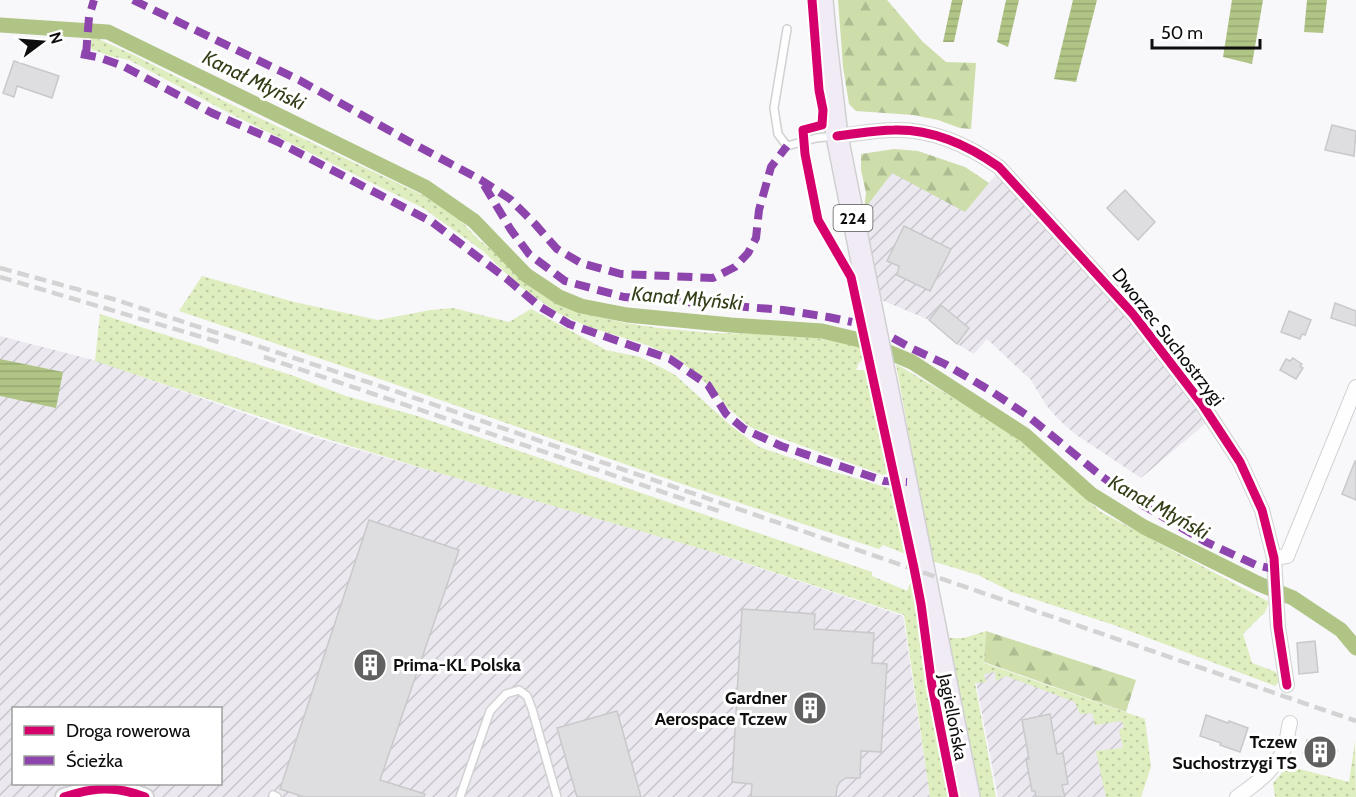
<svg xmlns="http://www.w3.org/2000/svg" width="1356" height="797" viewBox="0 0 1356 797" font-family="Cabin,sans-serif">
  <defs>
    <pattern id="industrial-furrows" width="10" height="10" patternUnits="userSpaceOnUse" patternTransform="scale(1.5)"><rect width="10" height="10" fill="#ebe8ef"/><path d="M-1 1l2-2M0 10L10 0M9 11l2-2" fill="none" stroke="#c8c6cc"/></pattern>
    <pattern id="grass-dots" width="8" height="8" patternUnits="userSpaceOnUse" patternTransform="scale(1.5)"><rect width="8" height="8" fill="#deeebf"/><path d="M2 2h.1M6 6h.1" fill="none" stroke="#bdcba3" stroke-width="1.8" stroke-linecap="round"/></pattern>
    <pattern id="forest-firs" width="22" height="20" patternUnits="userSpaceOnUse" patternTransform="scale(1.5)"><rect width="22" height="20" fill="#cddeab"/><path d="M5 1l3.5 6h-7zM16 11l3.5 6h-7z" fill="#afbd92"/></pattern>
    <pattern id="water-rules" width="6" height="5" patternUnits="userSpaceOnUse" patternTransform="scale(1.5)"><rect width="6" height="5" fill="#b0c585"/><path d="M0 2.5h6" fill="none" stroke="#96a872"/></pattern>
  </defs>
  <rect width="100%" height="100%" fill="#f8f7f9"/>
  <g fill="url(#industrial-furrows)" fill-rule="evenodd">
    <path d="M1000 171 1113 292 1212 418 1141 478 1075 434 1059 420 1046 405 1031 380 987 339 974 354 957 344 929 320 879 299 864 210 892 173 935 179 965 212 983 189Z"/>
    <path d="M0 336 97 361 300 433 703 549 903 616 930 797H0ZM14 708H220V784H14Z"/>
    <path d="M972 661 1144 720 1135 797H998Z"/>
  </g>
  <g fill="url(#grass-dots)">
    <path d="M92 36 134 55 222 100 429 198 457 217 478 239 548 296 567 306 592 315 625 323 659 328 712 333 794 334 860 346 863 359 859 363 856 370H863L868 374 891 472 883 475 750 427 727 407 714 390 677 358 647 345 589 327 558 313 519 286 483 251 423 208 231 114 129 60 110 56 88 48Z"/>
    <path d="M202 276 294 302 378 320 431 310 453 308 509 322 531 309 606 350 640 357 674 374 730 425 759 447 818 467 895 490 907 551 903 553 883 545 879 549 685 485 354 370 179 311Z"/>
    <path d="M100 314 294 376 346 396 417 416 872 572V576L907 591 911 582 914 583 920 617 928 681 951 797H930L904 615 716 553 429 470 324 438 95 361Z"/>
    <path d="M896 364 1010 431 1101 512 1269 602 1265 612 1243 634 1252 663 1276 672 1279 682 1275 686 1114 625 1012 592 978 575 932 561Z"/>
    <path d="M986 631 984 663 1145 719 1151 767 1141 797H1106L1096 751 1123 748 1119 730 1124 727 1122 721 1095 725 1092 713 1080 714 1075 702 1006 676 996 681 995 672 984 674 986 682 975 683 996 797H979L947 638H964Z"/>
    <path d="M1355 741 1356 797H1275L1273 783 1288 766 1349 782Z"/>
  </g>
  <g fill="url(#forest-firs)">
    <path d="M838 0H887L923 42 946 62 976 63 971 129 960 128 938 120 913 115 856 111 849 104 843 67Z"/>
    <path d="M894 149 918 151 965 167 989 183 965 212 892 173 864 210 866 193 861 170V154Z"/>
    <path d="M986 631 1136 680 1126 712 984 662Z"/>
  </g>
  <g fill="url(#water-rules)">
    <path d="M952 0H963L954 42H943Z"/>
    <path d="M1006 0H1019L1008 47 997 42Z"/>
    <path d="M1073 0H1097L1076 82 1054 79Z"/>
    <path d="M1232 0H1263L1252 64 1223 57Z"/>
    <path d="M1307 0H1327L1323 33 1304 32Z"/>
    <path d="M0 359 63 372 56 408 0 396Z"/>
  </g>
  <g fill="none" stroke-linecap="round" stroke-linejoin="round">
    <path stroke="#b0c585" stroke-width="15" d="M0 25 108 32 425 187 474 221 526 275 559 297 581 306 627 315 731 325 822 331 860 340 912 362 1025 435 1091 494 1144 527 1259 584 1293 598 1341 630 1356 648"/>
  </g>
  <g fill="#dedddf" stroke="#c9c8ca" stroke-width="1.5">
    <path d="M14 61 59 76 52 98 17 86 14 97 3 93Z"/>
    <path d="M1332 125 1356 131 1354 156 1325 150Z"/>
    <path d="M1125 190 1155 222 1138 240 1107 208Z"/>
    <path d="M904 226 951 249 930 291 897 275 899 266 887 261Z"/>
    <path d="M1335 303 1356 311V326L1331 318Z"/>
    <path d="M941 305 969 328 957 344 929 320Z"/>
    <path d="M1289 311 1311 320 1305 335 1302 334 1300 339 1281 332Z"/>
    <path d="M1293 358 1302 364 1300 366 1303 368 1296 379 1280 370 1286 359 1290 361Z"/>
    <path d="M1355 461H1356V500L1342 494Z"/>
    <path d="M369 520 459 550 380 780 425 794 424 797H304L280 789Z"/>
    <path d="M742 609 815 614 814 629 874 633 872 663 887 664 881 752 861 751 860 778H846L840 782 837 787 836 797H751L752 784 732 782Z"/>
    <path d="M1315 641 1318 672 1299 674 1297 643Z"/>
    <path d="M617 711 641 797H577L557 728Z"/>
    <path d="M1050 714 1057 754 1063 753 1068 784 1062 785 1065 797H1036L1035 791H1032L1026 759H1029L1022 720Z"/>
    <path d="M1206 715 1228 723 1229 721 1248 728 1240 752 1220 745 1221 743 1200 736Z"/>
    <path d="M1307 740 1337 751 1332 763 1303 753Z"/>
  </g>
  <g fill="none" stroke-linecap="round" stroke-linejoin="round">
    <defs>
      <g id="service">
        <path d="M787 29 774 108 778 134 787 146 816 138 836 136"/>
        <path d="M273 795 277 797"/>
        <path d="M460 797 490 711 506 694 519 690 527 696 532 709 557 797"/>
      </g>
      <g id="minor">
        <path d="M837 136C856 134 875 130 894 130 932 129 968 145 999 167L1133 314 1202 404 1240 462 1262 510 1274 558 1278 627 1287 685"/>
        <path d="M1274 558 1287 556 1356 387"/>
        <path d="M1237 797C1256 784 1280 766 1286 743 1288 736 1288 729 1290 723"/>
      </g>
      <path id="tertiary" d="M64 797C93 787 116 786 145 797"/>
      <path id="primary" d="M822 0 825 33 837 136 969 797"/>
    </defs>
    <use href="#service" stroke="#d1d0d2" stroke-width="10"/>
    <use href="#minor" stroke="#d1d0d2" stroke-width="16"/>
    <use href="#tertiary" stroke="#d1d0d2" stroke-width="20"/>
    <use href="#primary" stroke="#d1d0d1" stroke-width="24"/>
    <use href="#service" stroke="#fefefe" stroke-width="7"/>
    <use href="#minor" stroke="#fefefe" stroke-width="14"/>
    <use href="#tertiary" stroke="#fefefe" stroke-width="16"/>
    <use href="#primary" stroke="#f0ebf4" stroke-width="21"/>
    <g stroke="#d3d3d4" stroke-width="4.5" stroke-dasharray="12 6" stroke-linecap="butt">
      <path d="M0 268 113 299 377 385 1356 721"/>
      <path d="M0 277 222 343"/>
      <path d="M264 357 719 511"/>
    </g>
    <g stroke="#8e44ad" stroke-width="8" stroke-dasharray="15 8" stroke-linecap="butt">
      <path d="M133 0 299 80 410 142 481 180 510 199 535 224 557 249 581 263 621 274 713 278 735 267 748 253 756 238 759 210 771 167 787 146"/>
      <path d="M81 54 101 58 123 66 212 113 278 142 432 222 507 279 539 306 569 324 670 359 708 385 726 414 744 429 781 446 884 481 907 482"/>
      <path d="M86 55 89 17 94 0"/>
      <path d="M484 185 511 230 529 254 565 281 624 297 783 310 828 317 852 322"/>
      <path d="M893 338 911 348 945 364 991 391 1028 416 1100 475 1134 500 1206 542 1256 565 1274 569"/>
    </g>
    <defs>
      <g id="cycleway">
        <path d="M812 0 819 90 823 110 822 125 803 130 805 154 818 220 851 277 914 568 921 604 932 686 954 797"/>
        <path d="M837 136C856 134 875 130 894 130 932 129 968 145 999 167L1133 314 1202 404 1240 462 1262 510 1274 558 1278 627 1287 685"/>
        <path d="M64 797C93 787 116 786 145 797"/>
      </g>
    </defs>
    <use href="#cycleway" stroke="#fff" stroke-width="13"/>
    <use href="#cycleway" stroke="#d6006c" stroke-width="9"/>
  </g>
  <defs>
    <symbol id="building-disc" viewBox="-11 -11 22 22"><circle r="9.5" fill="#616061" stroke="#fff"/><path d="M-4-6H4V6H1V3H-1V6H-4ZM-2.5-4.3h1.7v1.8h-1.7ZM.8-4.3h1.7v1.8H.8ZM-2.5-1h1.7V.8h-1.7ZM.8-1h1.7V.8H.8Z" fill="#fff"/></symbol>
  </defs>
  <g fill-rule="evenodd">
    <use href="#building-disc" x="351" y="646" width="38" height="38"/>
    <use href="#building-disc" x="791" y="689" width="38" height="38"/>
    <use href="#building-disc" x="1301" y="733" width="38" height="38"/>
  </g>
  <g text-anchor="middle" stroke-width="6" stroke-linejoin="round" paint-order="stroke">
    <rect fill="#fff" stroke="#575657" stroke-width="1.5" x="833.5" y="205" width="39" height="26" rx="4.5"/>
    <g font-size="16" font-weight="bold" fill="#0f0e0f">
      <text x="853" y="224">224</text>
    </g>
    <g font-size="18" fill="#0f0e0f" stroke="#fff">
      <text transform="translate(1168 337) rotate(52)" y="6">Dworzec Suchostrzygi</text>
      <text transform="translate(953 717) rotate(79)" y="6">Jagiellońska</text>
    </g>
    <g font-size="18" font-weight="bold" fill="#0f0e0f" stroke="#fff" text-anchor="end">
      <text x="393" y="671" text-anchor="start">Prima-KL Polska</text>
      <text x="787" y="704">Gardner<tspan x="787" dy="21">Aerospace Tczew</tspan></text>
      <text x="1297" y="748">Tczew<tspan x="1297" dy="21">Suchostrzygi TS</tspan></text>
    </g>
    <g font-size="20" font-style="italic" fill="#333f18" stroke="#fff">
      <text transform="translate(254 80) rotate(26)" y="7">Kanał Młyński</text>
      <text transform="translate(687 298) rotate(5)" y="7">Kanał Młyński</text>
      <text transform="translate(1159 507) rotate(29)" y="7">Kanał Młyński</text>
    </g>
  </g>
  <rect x="12" y="707" width="210" height="78" fill="#ffffff" stroke="#9f9f9f" stroke-width="1.5"/>
  <rect x="24" y="726" width="30" height="9" fill="#d6006c" stroke="#9f9f9f" stroke-width="1.5"/>
  <text x="66" y="737" font-size="18" fill="#0f0e0f">Droga rowerowa</text>
  <rect x="24" y="756" width="30" height="9" fill="#8e44ad" stroke="#9f9f9f" stroke-width="1.5"/>
  <text x="66" y="767" font-size="18" fill="#0f0e0f">Ścieżka</text>
  <g transform="translate(42 42) rotate(74)" stroke="#ffffff" stroke-width="4.5" paint-order="stroke">
  <path d="M0-4.5L10 22L0 15L-10 22Z" fill="#0f0e0f"/>
  <text y="-9" font-size="16" font-weight="bold" text-anchor="middle" fill="#0f0e0f">N</text>
  </g>
  <path d="M1152 39v9h108v-9" fill="none" stroke="#0f0e0f" stroke-width="3"/>
  <text x="1161" y="39" font-size="18" fill="#0f0e0f" stroke="#ffffff" stroke-width="4.5" paint-order="stroke">50 m</text>
</svg>
